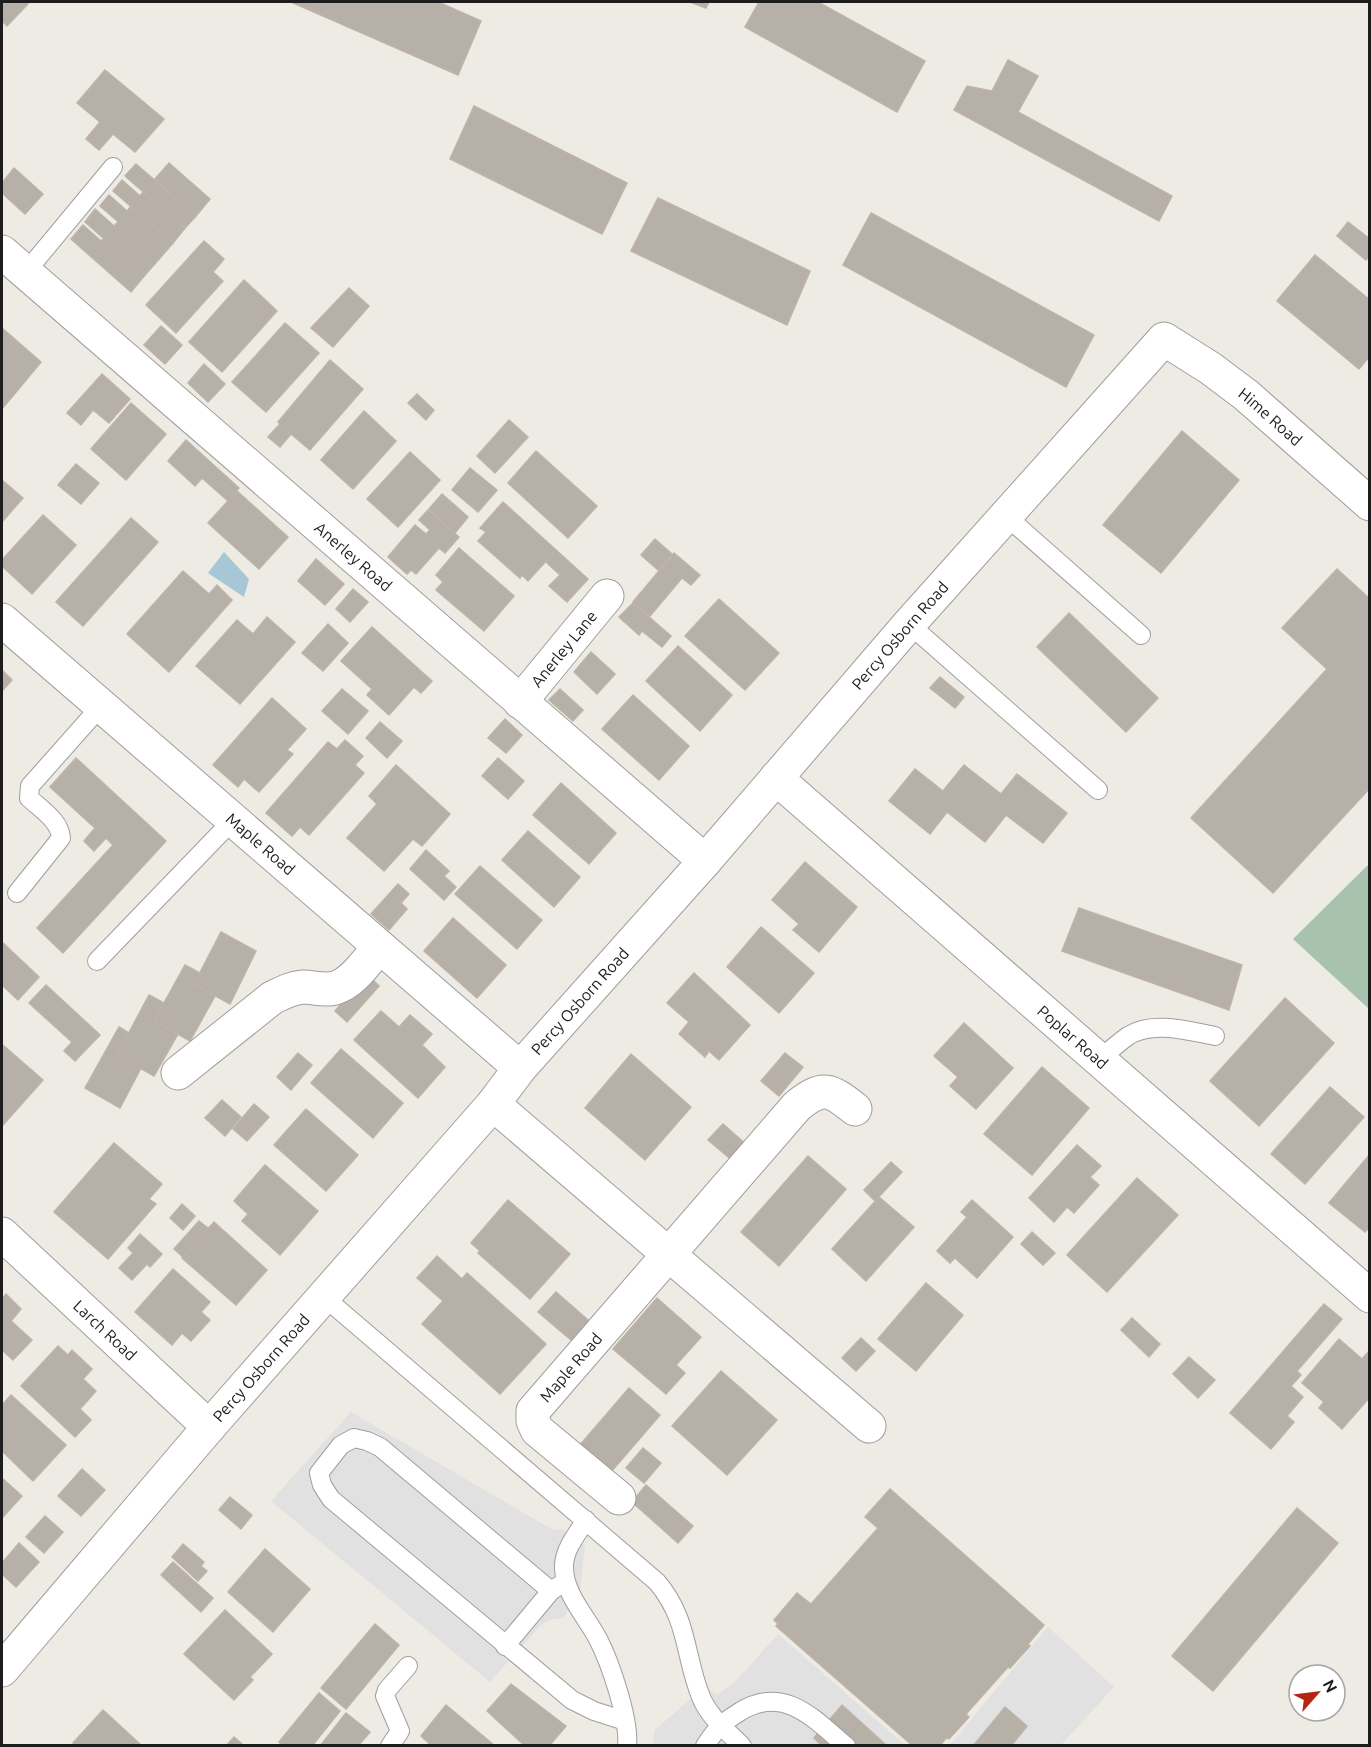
<svg xmlns="http://www.w3.org/2000/svg" width="1371" height="1747" viewBox="0 0 1371 1747" font-family="Ubuntu,sans-serif">
  <rect width="100%" height="100%" fill="#edebe3"/>
  <path fill="#a7c3ae" d="M1369 864V1009L1293 939Z"/>
  <g fill="#e1e1e1">
    <path d="M351 1412 553 1530 563 1529 585 1546 580 1591 563 1618 549 1620 540 1626 490 1682 271 1501Z"/>
    <path d="M1048 1627 1114 1687 1061 1745 949 1746Z"/>
    <path d="M778 1634 905 1745 653 1746 655 1730 704 1687 717 1695 736 1681Z"/>
  </g>
  <path fill="#a8c7d6" d="M224 552 249 579 244 597 208 573Z"/>
  <g fill="#b6b0a9" stroke="#bdb3a7" stroke-width="1.5">
    <path d="M2 2H25L28 4 7 26 2 21Z"/>
    <path d="M291 2H438L481 21 458 75Z"/>
    <path d="M690 2H709L706 8Z"/>
    <path d="M759 2H818L925 61 897 112 745 27Z"/>
    <path d="M1008 60 1038 76 1018 112 1172 196 1159 221 954 110 967 86 992 91Z"/>
    <path d="M105 70 164 119 135 152 113 134 99 150 86 139 100 122 77 103Z"/>
    <path d="M474 106 627 183 602 234 450 159Z"/>
    <path d="M169 163 210 199 196 216 155 179Z"/>
    <path d="M136 164 196 216 185 228 125 176Z"/>
    <path d="M14 168 43 194 25 214 2 193V183Z"/>
    <path d="M122 180 140 196 143 192 185 228 173 243 113 191Z"/>
    <path d="M109 195 127 211 131 206 173 243 160 258 100 206Z"/>
    <path d="M658 198 810 271 787 325 631 251Z"/>
    <path d="M95 209 114 226 118 222 160 258 145 275 85 222Z"/>
    <path d="M871 213 1094 335 1066 387 843 265Z"/>
    <path d="M1348 222 1370 239V255L1366 260 1337 236Z"/>
    <path d="M83 225 101 241 104 238 145 275 131 292 71 239Z"/>
    <path d="M204 241 224 259 213 272 223 281 176 333 146 305Z"/>
    <path d="M1315 255 1370 300V356L1359 369 1277 301Z"/>
    <path d="M244 280 277 311 222 372 189 342Z"/>
    <path d="M349 288 369 306 333 347 311 328Z"/>
    <path d="M285 323 319 353 266 412 232 382Z"/>
    <path d="M161 326 182 345 165 364 144 345Z"/>
    <path d="M2 328 41 362 2 409Z"/>
    <path d="M330 360 363 389 310 450 291 434 280 447 268 437 280 424 278 422Z"/>
    <path d="M204 364 225 384 208 402 188 383Z"/>
    <path d="M102 374 130 399 109 423 93 410 81 425 67 413Z"/>
    <path d="M417 394 434 410 426 420 408 403Z"/>
    <path d="M131 403 166 434 126 480 91 449Z"/>
    <path d="M364 411 396 441 353 489 321 460Z"/>
    <path d="M509 420 528 437 495 473 477 456Z"/>
    <path d="M1182 431 1239 480 1161 573 1103 525Z"/>
    <path d="M186 440 239 488 228 501 202 478 195 486 168 461Z"/>
    <path d="M536 451 597 506 568 538 508 483Z"/>
    <path d="M410 452 440 480 398 527 367 499Z"/>
    <path d="M76 464 99 483 81 504 58 485Z"/>
    <path d="M470 468 497 490 478 512 452 490Z"/>
    <path d="M2 480 23 498 2 522Z"/>
    <path d="M237 491 288 537 259 569 208 523Z"/>
    <path d="M442 494 468 517 455 533 429 509Z"/>
    <path d="M503 502 556 550 528 581 522 575 520 578 478 541 486 532 480 528Z"/>
    <path d="M428 510 459 537 445 553 439 548 416 574 411 570 407 574 388 557 415 525 426 534 430 530 419 520Z"/>
    <path d="M43 515 76 545 32 594 2 566V560Z"/>
    <path d="M131 518 158 542 83 626 56 602Z"/>
    <path d="M655 539 672 554 658 570 641 555Z"/>
    <path d="M459 548 514 596 484 631 436 590 443 582 436 575Z"/>
    <path d="M556 550 588 579 567 602 549 586 560 575 546 562Z"/>
    <path d="M674 553 700 575 691 585 682 578 650 616 633 602Z"/>
    <path d="M316 559 344 584 325 605 298 581Z"/>
    <path d="M1337 569 1370 599V788L1273 893 1191 818 1327 669 1282 628Z"/>
    <path d="M183 571 209 594 217 585 232 600 169 672 127 634Z"/>
    <path d="M353 589 368 602 350 622 336 609Z"/>
    <path d="M719 599 779 653 745 690 685 636Z"/>
    <path d="M633 603 671 636 662 647 642 631 639 635 619 617Z"/>
    <path d="M1069 613 1158 698 1126 732 1037 647Z"/>
    <path d="M267 617 295 642 240 704 196 666 237 620 253 634Z"/>
    <path d="M328 624 348 643 323 671 302 653Z"/>
    <path d="M372 627 432 681 421 693 414 687 389 715 367 695 372 689 341 661Z"/>
    <path d="M678 646 732 695 700 731 646 681Z"/>
    <path d="M591 652 615 674 597 694 574 672Z"/>
    <path d="M2 670 12 680 2 691Z"/>
    <path d="M940 677 964 697 955 708 930 688Z"/>
    <path d="M342 689 368 711 348 734 322 711Z"/>
    <path d="M560 689 583 710 573 721 549 700Z"/>
    <path d="M633 695 689 746 659 780 602 729Z"/>
    <path d="M272 698 306 729 287 750 293 754 259 792 244 779 238 787 213 765Z"/>
    <path d="M505 719 522 735 506 753 488 738Z"/>
    <path d="M380 722 402 741 387 758 366 738Z"/>
    <path d="M345 740 363 756 355 765 364 773 309 835 300 827 292 836 266 813 328 742 337 749Z"/>
    <path d="M76 758 166 841 63 953 37 928 113 845 106 838 94 851 84 841 95 828 50 787Z"/>
    <path d="M498 758 524 781 508 799 482 776Z"/>
    <path d="M396 765 450 814 422 846 413 839 384 871 347 838 377 804 369 796Z"/>
    <path d="M964 765 1001 794 1017 774 1067 813 1043 843 1006 815 985 842 947 812 930 834 889 801 915 769 943 791Z"/>
    <path d="M561 783 616 833 589 864 533 815Z"/>
    <path d="M528 831 580 877 554 907 502 860Z"/>
    <path d="M426 850 449 871 444 876 456 887 444 900 410 869Z"/>
    <path d="M805 862 857 907 819 952 793 930 799 924 772 900Z"/>
    <path d="M480 866 542 920 517 949 455 894Z"/>
    <path d="M398 884 409 894 401 903 407 909 389 930 371 914Z"/>
    <path d="M1079 908 1242 965 1229 1010 1062 951Z"/>
    <path d="M453 918 506 965 477 998 424 951Z"/>
    <path d="M761 927 814 973 779 1013 727 967Z"/>
    <path d="M221 932 256 951 230 1004 194 984Z"/>
    <path d="M2 942 39 977 18 1000 2 985Z"/>
    <path d="M185 965 200 973 194 984 215 996 190 1041 154 1021Z"/>
    <path d="M694 973 750 1025 719 1060 709 1051 705 1057 679 1034 689 1022 667 1003Z"/>
    <path d="M367 974 379 986 347 1022 335 1011Z"/>
    <path d="M46 985 100 1035 75 1061 64 1051 72 1042 29 1003Z"/>
    <path d="M149 995 164 1003 154 1021 178 1034 154 1076 117 1055Z"/>
    <path d="M1285 998 1334 1043 1259 1126 1210 1081Z"/>
    <path d="M381 1011 399 1027 410 1015 432 1034 422 1045 445 1067 418 1098 354 1040Z"/>
    <path d="M964 1023 1013 1068 976 1109 950 1086 958 1077 934 1056Z"/>
    <path d="M119 1027 129 1033 117 1055 141 1068 120 1108 85 1088Z"/>
    <path d="M4 1046 43 1080 2 1126V1049Z"/>
    <path d="M341 1049 403 1103 373 1138 311 1083Z"/>
    <path d="M298 1053 312 1065 291 1090 277 1077Z"/>
    <path d="M785 1053 803 1067 779 1096 761 1081Z"/>
    <path d="M631 1054 691 1107 645 1160 585 1108Z"/>
    <path d="M1042 1067 1089 1108 1032 1175 984 1134Z"/>
    <path d="M1330 1087 1364 1117 1305 1184 1271 1154Z"/>
    <path d="M222 1100 241 1117 225 1136 205 1118Z"/>
    <path d="M254 1104 269 1117 247 1141 233 1129Z"/>
    <path d="M306 1109 358 1155 326 1191 274 1145Z"/>
    <path d="M723 1124 748 1146 734 1162 708 1140Z"/>
    <path d="M114 1143 162 1184 149 1199 156 1204 108 1259 54 1212Z"/>
    <path d="M1077 1145 1101 1166 1090 1177 1099 1185 1074 1213 1067 1207 1054 1222 1029 1198Z"/>
    <path d="M1370 1154V1227L1365 1232 1329 1203Z"/>
    <path d="M808 1156 846 1189 779 1266 741 1232Z"/>
    <path d="M891 1162 902 1172 875 1201 864 1190Z"/>
    <path d="M265 1165 318 1211 280 1255 242 1221 248 1214 234 1201Z"/>
    <path d="M1137 1178 1178 1215 1107 1292 1067 1255Z"/>
    <path d="M879 1197 914 1227 866 1281 832 1249Z"/>
    <path d="M508 1200 570 1254 530 1299 478 1253 480 1251 471 1243Z"/>
    <path d="M972 1200 1013 1237 977 1278 955 1258 950 1263 937 1251 967 1217 961 1212Z"/>
    <path d="M182 1204 195 1216 183 1230 170 1218Z"/>
    <path d="M199 1221 208 1228 183 1257 174 1249Z"/>
    <path d="M214 1222 267 1270 236 1305 182 1258Z"/>
    <path d="M1032 1232 1055 1253 1043 1265 1021 1244Z"/>
    <path d="M140 1234 162 1254 150 1267 147 1264 132 1280 119 1268 133 1253 128 1248Z"/>
    <path d="M437 1256 462 1279 467 1273 546 1344 500 1394 422 1324 443 1301 417 1278Z"/>
    <path d="M173 1269 210 1302 201 1312 210 1320 191 1341 182 1333 172 1345 135 1312Z"/>
    <path d="M926 1283 963 1315 916 1371 878 1339Z"/>
    <path d="M556 1292 595 1326 578 1346 538 1312Z"/>
    <path d="M6 1294 21 1309 11 1321 32 1340 13 1360 2 1350V1299Z"/>
    <path d="M657 1298 701 1337 676 1365 685 1373 666 1394 613 1349Z"/>
    <path d="M1324 1304 1342 1319 1297 1371 1301 1375 1291 1386 1303 1397 1287 1416 1294 1422 1271 1449 1230 1413Z"/>
    <path d="M1132 1318 1160 1344 1149 1357 1121 1330Z"/>
    <path d="M861 1338 875 1351 856 1371 842 1358Z"/>
    <path d="M1339 1339 1362 1359 1370 1350V1397L1342 1429 1319 1408 1324 1402 1302 1383Z"/>
    <path d="M58 1346 68 1355 72 1350 92 1369 83 1379 96 1391 80 1409 91 1420 75 1437 21 1386Z"/>
    <path d="M1189 1357 1215 1380 1198 1398 1173 1374Z"/>
    <path d="M721 1371 777 1420 727 1475 672 1426Z"/>
    <path d="M629 1388 660 1415 611 1472 580 1445Z"/>
    <path d="M11 1395 66 1445 33 1481 2 1451V1405Z"/>
    <path d="M643 1448 661 1463 644 1483 626 1468Z"/>
    <path d="M82 1469 105 1490 81 1516 58 1496Z"/>
    <path d="M2 1478 22 1496 2 1518Z"/>
    <path d="M646 1485 693 1526 678 1543 632 1502Z"/>
    <path d="M890 1489 1044 1625 1028 1644 1030 1646 1010 1668 1008 1667 966 1714 969 1717 949 1739 946 1738 940 1746H913L776 1626 778 1624 774 1620 797 1593 811 1604 878 1528 865 1517Z"/>
    <path d="M230 1497 252 1515 241 1529 219 1510Z"/>
    <path d="M1297 1508 1338 1543 1213 1691 1172 1656Z"/>
    <path d="M45 1516 63 1532 44 1553 26 1537Z"/>
    <path d="M19 1543 39 1562 16 1587 2 1574V1563Z"/>
    <path d="M183 1544 204 1562 201 1566 207 1571 198 1581 172 1557Z"/>
    <path d="M265 1549 310 1589 273 1632 228 1592Z"/>
    <path d="M173 1562 213 1598 201 1612 161 1575Z"/>
    <path d="M225 1610 272 1654 250 1677 253 1680 234 1700 184 1654Z"/>
    <path d="M375 1624 399 1645 346 1709 321 1688Z"/>
    <path d="M511 1684 566 1726 549 1746H525L487 1711Z"/>
    <path d="M319 1693 340 1711 312 1746H283L279 1742Z"/>
    <path d="M446 1705 495 1746H432L421 1736Z"/>
    <path d="M842 1705 885 1744 883 1746H822L814 1738Z"/>
    <path d="M1005 1707 1027 1726 1011 1746H973Z"/>
    <path d="M103 1710 142 1746H76L73 1743Z"/>
    <path d="M346 1713 370 1732 358 1746H320Z"/>
    <path d="M234 1737 244 1746H226Z"/>
  </g>
  <g fill="none" stroke-linecap="round" stroke-linejoin="round">
    <defs>
      <g id="lane">
        <path d="M25 273 113 167"/>
        <path d="M1006 516 1141 635"/>
        <path d="M909 624 1098 790"/>
        <path d="M17 893 61 838C60 821 41 809 29 798L30 786 101 706"/>
        <path d="M97 961 233 820"/>
        <path d="M1099 1060C1108 1052 1118 1043 1128 1036 1152 1020 1189 1031 1215 1036"/>
        <path d="M324 1297 657 1582C689 1620 684 1655 701 1697 709 1717 727 1731 742 1746"/>
        <path d="M586 1520C577 1534 565 1548 564 1565 563 1593 586 1616 598 1639 610 1662 630 1720 627 1746"/>
        <path d="M551 1591 380 1447 367 1441 354 1438 341 1445 319 1473 322 1485 331 1499 572 1700 594 1711 625 1721"/>
        <path d="M505 1646 551 1591 560 1585"/>
        <path d="M390 1746 400 1731 385 1696 387 1690 408 1666"/>
        <path d="M705 1746C718 1726 722 1723 741 1711 785 1685 814 1719 846 1746"/>
      </g>
      <g id="street">
        <path id="s1" d="M2 252 705 861"/>
        <path id="s2" d="M2 620 520 1068"/>
        <path id="s3" d="M520 702 607 596"/>
        <path id="s4" d="M776 778 1370 1296"/>
        <path d="M178 1073 272 998C282 993 291 988 303 987 314 987 324 991 335 988 353 983 368 960 379 947"/>
        <path d="M493 1104 869 1426"/>
        <path id="s5" d="M2 1234 209 1427"/>
        <path id="s6" d="M619 1498 537 1430 533 1421V1411L797 1106C823 1085 830 1089 855 1109"/>
        <path id="s7" d="M2 1670 209 1427 493 1104 520 1068 705 861 909 624 1164 339 1210 368 1246 395 1370 504"/>
      </g>
    </defs>
    <use href="#lane" stroke="#9e9e9e" stroke-width="20"/>
    <use href="#street" stroke="#9e9e9e" stroke-width="35"/>
    <use href="#lane" stroke="#fff" stroke-width="18"/>
    <use href="#street" stroke="#fff" stroke-width="33"/>
  </g>
  <g text-anchor="middle" stroke-width="4.5" stroke-linejoin="round" paint-order="stroke">
    <g font-size="16" fill="#1d1d1d" stroke="#fff">
      <text dy="6" stroke="none"><textPath href="#s7" startOffset="1899">Hime Road</textPath></text>
      <text dy="6" stroke="none"><textPath href="#s1" startOffset="465">Anerley Road</textPath></text>
      <text dy="6" stroke="none"><textPath href="#s7" startOffset="1370">Percy Osborn Road</textPath></text>
      <text dy="6" stroke="none"><textPath href="#s3" startOffset="69">Anerley Lane</textPath></text>
      <text dy="6" stroke="none"><textPath href="#s2" startOffset="342">Maple Road</textPath></text>
      <text dy="6" stroke="none"><textPath href="#s7" startOffset="884">Percy Osborn Road</textPath></text>
      <text dy="6" stroke="none"><textPath href="#s4" startOffset="394">Poplar Road</textPath></text>
      <text dy="6" stroke="none"><textPath href="#s5" startOffset="141">Larch Road</textPath></text>
      <text dy="6" stroke="none"><textPath href="#s6" startOffset="184">Maple Road</textPath></text>
      <text dy="6" stroke="none"><textPath href="#s7" startOffset="398">Percy Osborn Road</textPath></text>
    </g>
  </g>
  <rect width="1371" height="1747" fill="none" stroke="#1d1d1d" stroke-width="6"/>
  <g transform="translate(1317 1693) rotate(62)"><circle r="28" fill="#ffffff" stroke="#a5a5a5" stroke-width="1.5"/>
  <path d="M0-4.5L10 22L0 15L-10 22Z" fill="#b52514"/>
  <text y="-9" font-size="16" font-weight="bold" text-anchor="middle" fill="#1d1d1d">N</text>
  </g>
</svg>
